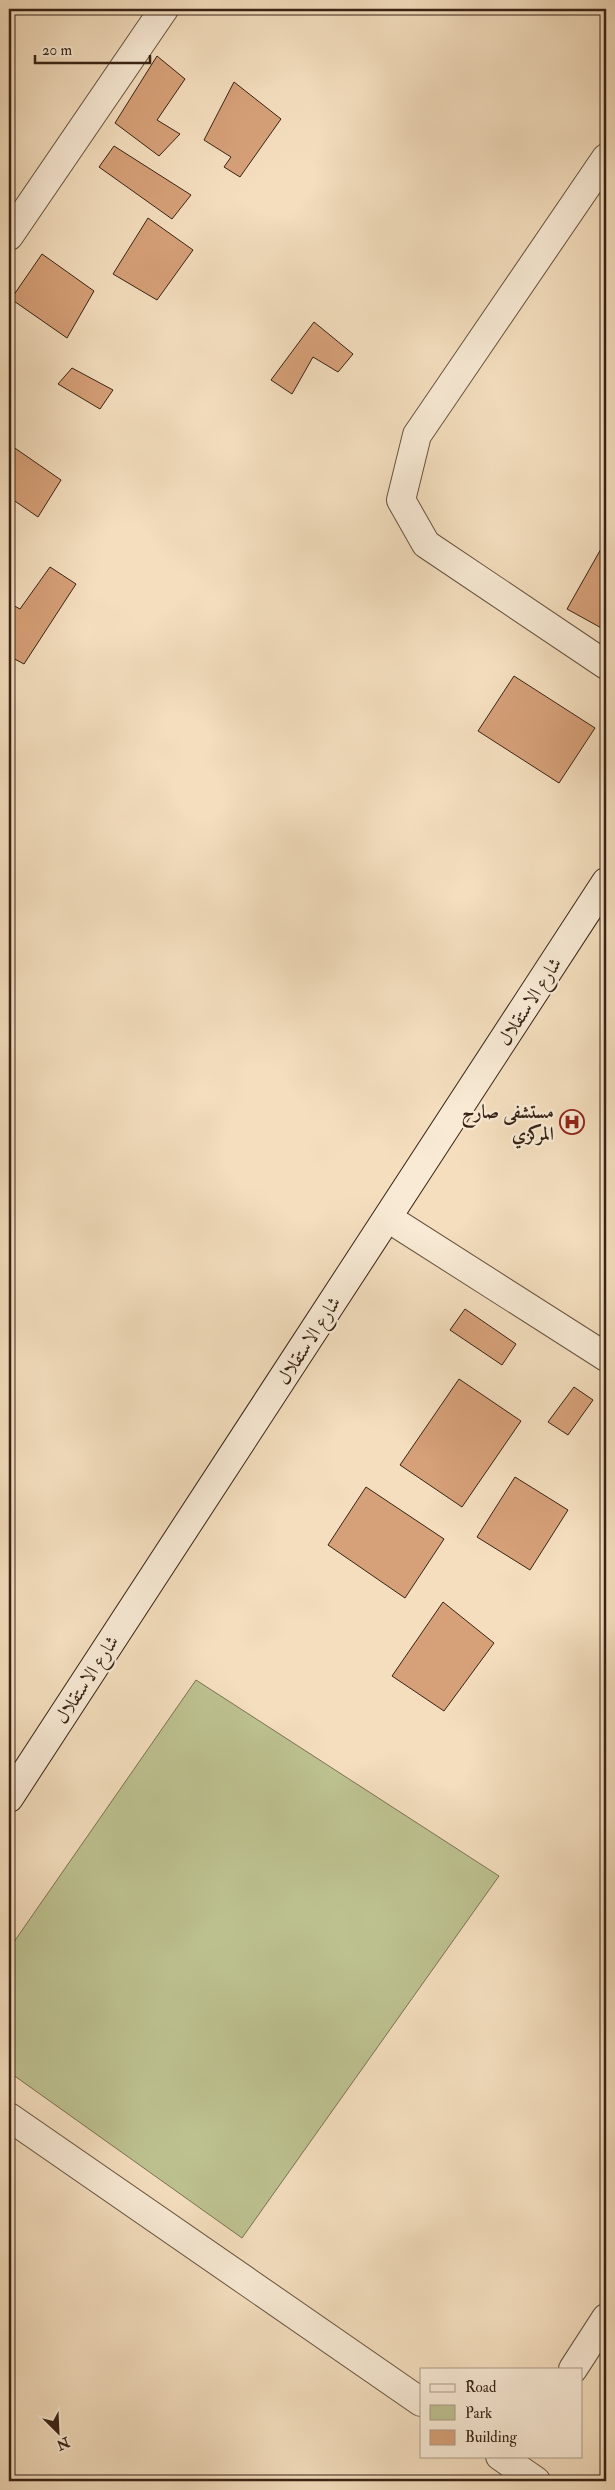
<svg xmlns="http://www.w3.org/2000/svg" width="615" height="2490" viewBox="0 0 615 2490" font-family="'IM FELL Double Pica',Amiri,serif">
  <rect width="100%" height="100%" fill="#f4debe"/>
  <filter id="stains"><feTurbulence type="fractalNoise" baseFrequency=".004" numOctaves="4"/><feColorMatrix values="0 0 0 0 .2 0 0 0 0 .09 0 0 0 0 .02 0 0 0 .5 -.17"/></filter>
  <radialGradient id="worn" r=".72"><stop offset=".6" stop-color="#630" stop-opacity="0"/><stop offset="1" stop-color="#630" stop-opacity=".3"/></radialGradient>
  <path fill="#bdc190" stroke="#7a7252" d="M196 1680 499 1876 242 2238 9 2072V1949Z"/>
  <g fill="#d6a078" stroke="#382315">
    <path d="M157 56 185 79 157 120 180 134 159 156 115 123Z"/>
    <path d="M234 82 281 119 240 177 224 167 231 157 204 140Z"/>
    <path d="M114 146 191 195 172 219 99 167Z"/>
    <path d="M148 218 193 250 157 300 113 274Z"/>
    <path d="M42 254 94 291 67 338 11 299Z"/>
    <path d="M314 322 353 354 338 372 313 357 292 394 271 380Z"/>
    <path d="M72 368 113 390 100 409 58 384Z"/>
    <path d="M9 444 61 480 38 517 9 497Z"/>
    <path d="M606 540V629L605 630 567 609Z"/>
    <path d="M50 567 76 584 24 664 9 656V603L20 609Z"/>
    <path d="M514 676 595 728 559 783 478 731Z"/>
    <path d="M465 1309 516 1344 502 1365 450 1330Z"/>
    <path d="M459 1379 521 1421 462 1507 400 1465Z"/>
    <path d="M574 1387 593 1400 568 1435 548 1422Z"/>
    <path d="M515 1477 568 1510 530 1570 477 1537Z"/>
    <path d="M366 1487 444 1539 405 1598 328 1545Z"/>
    <path d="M443 1602 494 1643 444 1711 392 1676Z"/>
  </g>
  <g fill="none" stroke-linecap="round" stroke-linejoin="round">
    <defs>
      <g id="street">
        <path d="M606 158 417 435 401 500 426 544 606 665"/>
        <path d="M9 236 164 9"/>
        <path d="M388 1218 606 1357"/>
        <path d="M9 2117 421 2402"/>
        <path d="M573 2369 606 2318"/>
        <path d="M500 2456 536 2481"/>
      </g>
      <path id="secondary" d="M9 1798 606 882"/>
    </defs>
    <use href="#street" stroke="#67523f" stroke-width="30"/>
    <use href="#secondary" stroke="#382315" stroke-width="30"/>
    <use href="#street" stroke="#f8ead5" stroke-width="28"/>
    <use href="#secondary" stroke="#f8ead5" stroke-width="28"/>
  </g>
  <defs>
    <symbol id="hospital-ring" viewBox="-11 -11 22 22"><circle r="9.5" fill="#f8ead5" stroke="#8f2418" stroke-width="1.5"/><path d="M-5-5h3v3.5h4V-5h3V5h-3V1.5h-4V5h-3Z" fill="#8f2418"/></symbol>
  </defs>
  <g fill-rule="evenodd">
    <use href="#hospital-ring" x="558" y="1108" width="28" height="28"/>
  </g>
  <g text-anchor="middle" stroke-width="4.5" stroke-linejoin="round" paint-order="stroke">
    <g font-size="19" fill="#382315" stroke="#f8ead5">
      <text transform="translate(529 1001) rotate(-57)" y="7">شارع الاستقلال</text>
      <text transform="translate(308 1340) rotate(-57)" y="7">شارع الاستقلال</text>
      <text transform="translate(86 1679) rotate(-57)" y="7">شارع الاستقلال</text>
    </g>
    <g font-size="19" font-weight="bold" fill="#382315" stroke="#f8ead5" text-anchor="end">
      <text x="554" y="1118">مستشفى صارح<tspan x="554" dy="22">المركزي</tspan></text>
    </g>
  </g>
  <rect width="615" height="2490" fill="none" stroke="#f4debe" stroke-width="30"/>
  <rect x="10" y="10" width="595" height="2470" fill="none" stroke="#382315" stroke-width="2.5"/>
  <rect x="15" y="15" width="585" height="2460" fill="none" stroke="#382315"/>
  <rect x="420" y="2368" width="162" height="90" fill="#f8ead5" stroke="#ab9a88"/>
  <rect x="430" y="2384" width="25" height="8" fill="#f8ead5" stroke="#ab9a88"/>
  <text x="465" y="2392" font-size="15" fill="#382315">Road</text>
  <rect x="430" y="2405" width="25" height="15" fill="#bdc190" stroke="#ab9a88"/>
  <text x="465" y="2418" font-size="15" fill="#382315">Park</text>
  <rect x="430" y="2430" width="25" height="15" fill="#d6a078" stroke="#ab9a88"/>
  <text x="465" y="2442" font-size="15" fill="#382315">Building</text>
  <g transform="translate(58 2432) rotate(156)" stroke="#f8ead5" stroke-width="4" paint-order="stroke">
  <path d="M0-4L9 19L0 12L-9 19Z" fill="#382315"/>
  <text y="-8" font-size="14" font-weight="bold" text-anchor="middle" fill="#382315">N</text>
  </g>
  <path d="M35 55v8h115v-8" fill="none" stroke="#382315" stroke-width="2.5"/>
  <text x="42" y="55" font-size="15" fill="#382315" stroke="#f8ead5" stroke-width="4" paint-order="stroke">20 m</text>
  <rect width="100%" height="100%" filter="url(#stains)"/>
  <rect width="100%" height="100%" fill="url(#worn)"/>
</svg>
